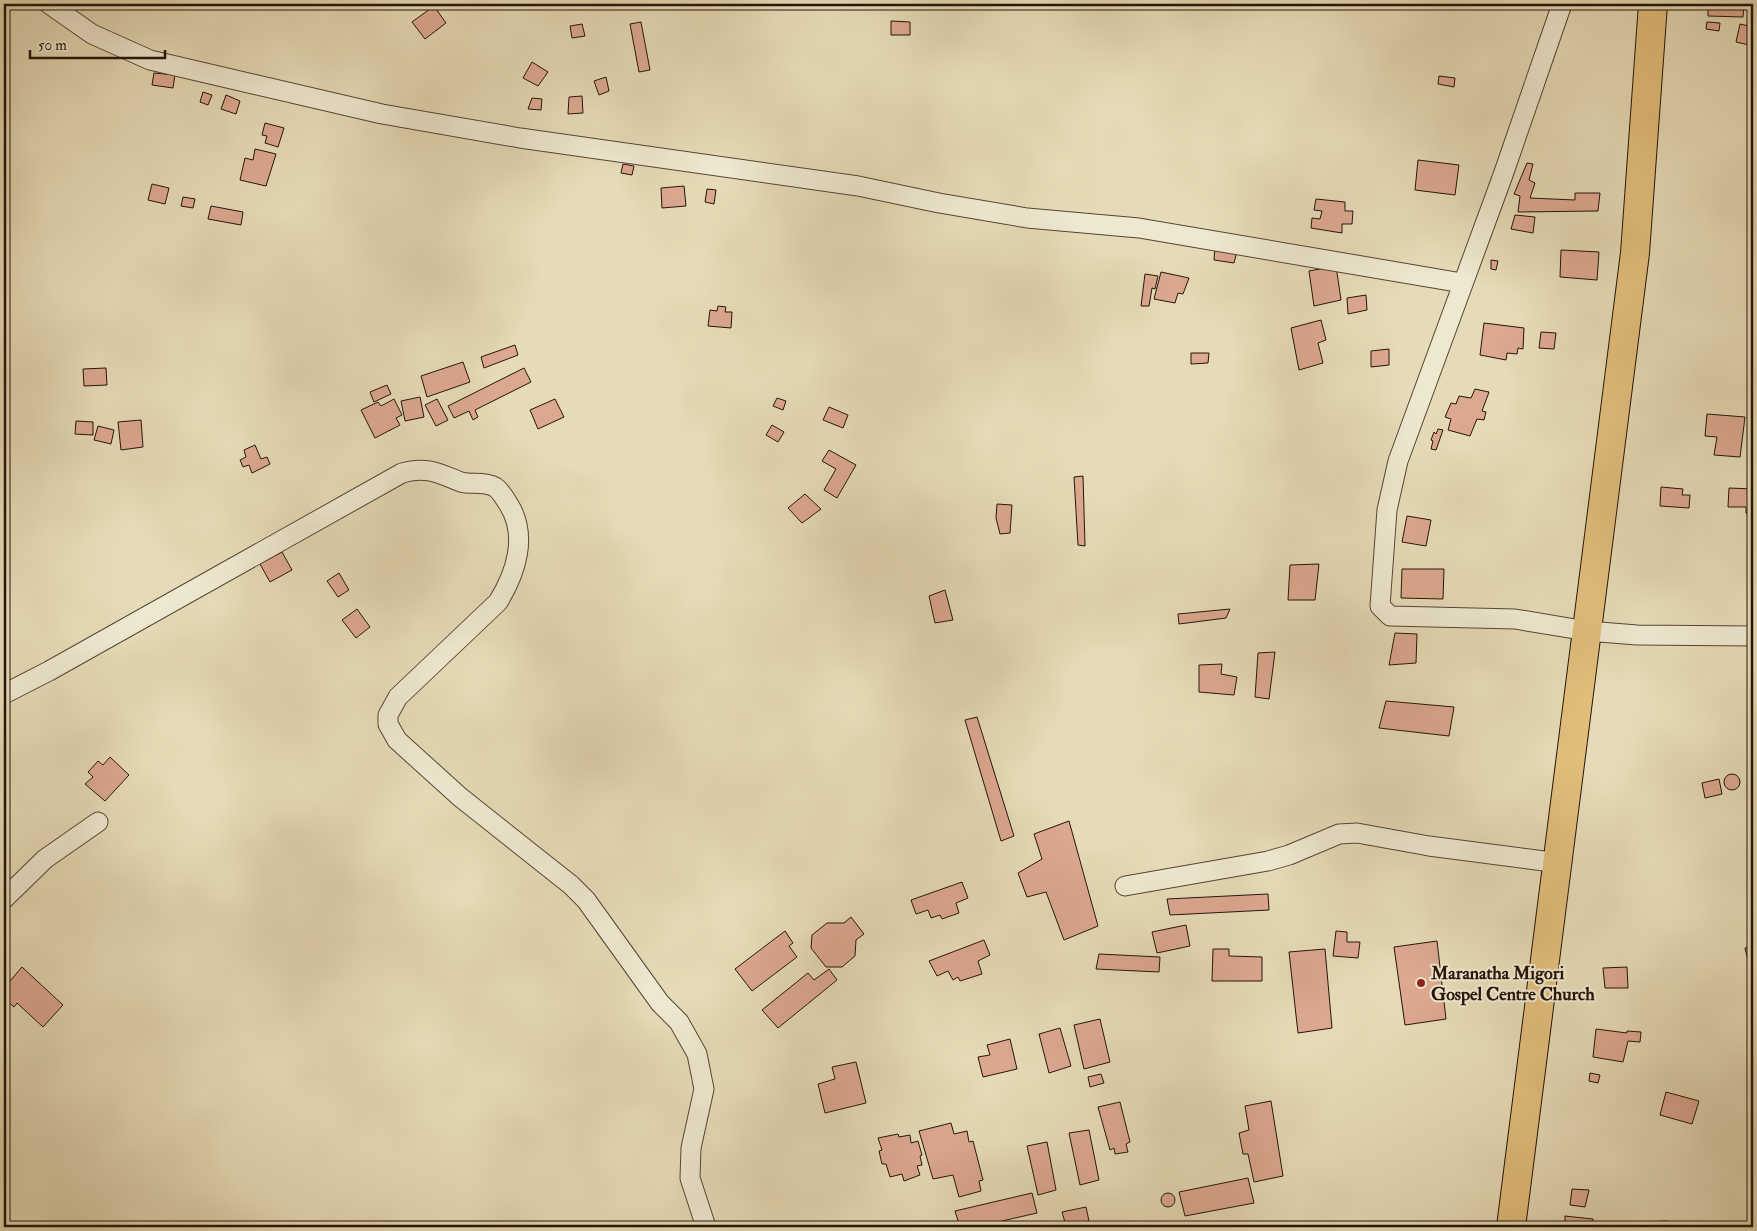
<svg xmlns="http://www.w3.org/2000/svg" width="1757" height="1231" viewBox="0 0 1757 1231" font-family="'IM FELL Double Pica',serif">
  <rect width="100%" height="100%" fill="#e5dbb6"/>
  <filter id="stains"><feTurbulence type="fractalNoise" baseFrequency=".004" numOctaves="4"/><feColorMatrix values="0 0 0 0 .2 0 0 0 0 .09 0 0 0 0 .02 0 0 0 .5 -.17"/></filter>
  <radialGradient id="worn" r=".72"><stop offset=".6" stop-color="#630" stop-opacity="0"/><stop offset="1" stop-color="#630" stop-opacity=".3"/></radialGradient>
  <g fill="#dca890" stroke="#251409">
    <polygon points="1708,4 1744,4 1743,17 1708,16"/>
    <polygon points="434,6 446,23 425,39 412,22"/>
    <polygon points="1750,7 1753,8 1753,23 1748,22"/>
    <polygon points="891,21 910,22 910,35 891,35"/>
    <polygon points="641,22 650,70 639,72 630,24"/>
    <polygon points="1707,22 1720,23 1719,31 1706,29"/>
    <polygon points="582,24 585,36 572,38 570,26"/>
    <polygon points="1740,24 1753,27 1753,46 1736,42"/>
    <polygon points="532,62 548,72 538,86 523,78"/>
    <polygon points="154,73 175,75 173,88 152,85"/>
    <polygon points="1439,76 1455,78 1454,87 1438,84"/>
    <polygon points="606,77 609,91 599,95 594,81"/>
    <polygon points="203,92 212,95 208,105 200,102"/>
    <polygon points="226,95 240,101 236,114 221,109"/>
    <polygon points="582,96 583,113 568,114 569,97"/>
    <polygon points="532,98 542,99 541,110 528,109"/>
    <polygon points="1751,102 1753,102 1753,116 1747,114"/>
    <polygon points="265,123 284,128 278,147 265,143 267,136 262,135"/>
    <polygon points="255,149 276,154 266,186 240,180 245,158 253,160"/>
    <polygon points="1418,160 1459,165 1455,195 1415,190"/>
    <polygon points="1527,163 1533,164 1529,180 1535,183 1530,198 1575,200 1575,193 1600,193 1598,211 1518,212 1520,196 1514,194"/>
    <polygon points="623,164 634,166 632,175 621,173"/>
    <polygon points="152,184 169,188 165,204 148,200"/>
    <polygon points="684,186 686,206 662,208 661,188"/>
    <polygon points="707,189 716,190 714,204 705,202"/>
    <polygon points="183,197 195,199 193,208 181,206"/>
    <polygon points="1316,199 1345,202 1345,211 1353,211 1352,224 1342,224 1342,233 1311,228 1312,218 1320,219 1322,211 1314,210"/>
    <polygon points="211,206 243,212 241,225 208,219"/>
    <polygon points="1515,215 1535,217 1533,233 1511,229"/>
    <polygon points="1215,246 1237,251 1234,263 1214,260"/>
    <polygon points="1561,250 1599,252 1597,280 1560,277"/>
    <polygon points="1491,260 1498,261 1496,270 1491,269"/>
    <polygon points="1336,266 1341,300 1314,306 1309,271"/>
    <polygon points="1161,272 1189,278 1183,294 1178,293 1175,303 1154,299"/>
    <polygon points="1145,274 1158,276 1155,289 1152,288 1149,306 1141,306"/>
    <polygon points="1366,295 1367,310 1348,314 1347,298"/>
    <polygon points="718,306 726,307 725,312 732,312 731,328 708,326 710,310 717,311"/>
    <polygon points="1321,320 1326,340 1318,343 1323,363 1299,370 1291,328"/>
    <polygon points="1484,323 1524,328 1523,349 1518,348 1517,354 1507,353 1506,360 1480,355"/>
    <polygon points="1541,332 1556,333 1554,349 1539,348"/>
    <polygon points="515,345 518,355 484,368 481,357"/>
    <polygon points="1389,349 1389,365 1371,367 1371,351"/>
    <polygon points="1191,353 1209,353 1208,363 1191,364"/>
    <polygon points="463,362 470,382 427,397 421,376"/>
    <polygon points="106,368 107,385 84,386 83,369"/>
    <polygon points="524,368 531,382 475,410 478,417 473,420 469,411 454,418 448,406"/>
    <polygon points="1753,379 1753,387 1750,388 1749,380"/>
    <polygon points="387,385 391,394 374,402 370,392"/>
    <polygon points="1475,389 1489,392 1482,411 1486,412 1484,420 1477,419 1470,436 1448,430 1451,419 1445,417 1451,403 1456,404 1459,396 1471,398"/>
    <polygon points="420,397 424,417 405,421 401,401"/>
    <polygon points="777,398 786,401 783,410 773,406"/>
    <polygon points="394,399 402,415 396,418 400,425 375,438 361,410 378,402 381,406"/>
    <polygon points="437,399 448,420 436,426 425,405"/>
    <polygon points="555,399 564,417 538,429 530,410"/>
    <polygon points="829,407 848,415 843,428 823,420"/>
    <polygon points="1707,414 1745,417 1740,457 1714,455 1717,437 1705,436"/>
    <polygon points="141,420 143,447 121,450 118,422"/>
    <polygon points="76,421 93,422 93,435 75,434"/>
    <polygon points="772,425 784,432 778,442 766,435"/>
    <polygon points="98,426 114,430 111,444 94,440"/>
    <polygon points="1438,429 1443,430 1436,450 1431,449 1433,441 1431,440 1434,432 1436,434"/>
    <polygon points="255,445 261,459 267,457 270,464 252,473 249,465 243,467 240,460 246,457 244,450"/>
    <polygon points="829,450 856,465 837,498 824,490 836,469 822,461"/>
    <polygon points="1083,476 1085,546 1078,545 1074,477"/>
    <polygon points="1661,487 1683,489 1682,495 1690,495 1689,508 1660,506"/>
    <polygon points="1729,488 1753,489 1753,514 1746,513 1746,507 1728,507"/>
    <polygon points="805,494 821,509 802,523 788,508"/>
    <polygon points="997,504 1012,505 1010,533 1000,534 996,518"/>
    <polygon points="1407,516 1431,520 1426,546 1402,542"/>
    <polygon points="282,552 292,570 270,582 260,564"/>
    <polygon points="1319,564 1315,600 1288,600 1290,565"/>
    <polygon points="1402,569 1444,569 1443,599 1401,598"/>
    <polygon points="339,573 349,590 338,597 327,581"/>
    <polygon points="945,590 953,620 935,623 929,596"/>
    <polygon points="357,609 370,627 356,638 342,620"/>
    <polygon points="1230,609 1226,618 1179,624 1178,614"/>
    <polygon points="1395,633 1417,634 1416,663 1389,665"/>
    <polygon points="1275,652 1269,699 1255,697 1258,653"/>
    <polygon points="1222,664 1221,674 1237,677 1234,695 1199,692 1199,665"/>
    <polygon points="1386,701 1454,707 1449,736 1379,728"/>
    <polygon points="977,717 1014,836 1001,841 965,720"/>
    <polygon points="110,757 129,775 105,801 85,784 93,777 88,772 98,761 103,765"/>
    <circle cx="1732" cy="782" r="8"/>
    <polygon points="1719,779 1722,794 1705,798 1702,783"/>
    <polygon points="1069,821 1098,926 1064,940 1046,892 1027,897 1018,873 1042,859 1034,834"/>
    <polygon points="962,882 968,898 956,903 959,913 942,919 940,915 931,918 928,910 916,914 911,900"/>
    <polygon points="1268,894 1269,910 1170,915 1167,899"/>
    <polygon points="851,917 864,934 856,940 855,956 842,967 826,967 811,948 812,935 827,923 844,923"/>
    <polygon points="1186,925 1190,946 1157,953 1152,932"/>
    <polygon points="785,931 793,943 789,946 797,957 752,991 735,969"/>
    <polygon points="1336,931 1347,932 1347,942 1360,942 1358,958 1333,956"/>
    <polygon points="984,940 990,955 978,961 982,974 960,981 958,977 953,980 948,971 937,976 929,961"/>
    <polygon points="1437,941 1446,1019 1405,1025 1394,947"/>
    <polygon points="1753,946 1753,964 1749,965 1745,948"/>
    <polygon points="1213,949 1229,949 1229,956 1262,957 1262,981 1212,981"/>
    <polygon points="1325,949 1332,1028 1298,1033 1289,952"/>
    <polygon points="1099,954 1160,957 1159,972 1096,969"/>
    <polygon points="22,967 63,1005 43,1027 17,1003 14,1007 4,998 4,988"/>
    <polygon points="1627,967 1628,988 1605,988 1603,968"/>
    <polygon points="829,969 837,980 778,1028 762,1010 808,973 814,980"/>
    <polygon points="1100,1019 1110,1062 1084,1069 1074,1025"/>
    <polygon points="1060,1028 1071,1066 1049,1073 1039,1034"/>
    <polygon points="1596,1029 1627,1033 1627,1031 1641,1032 1640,1042 1628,1041 1623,1062 1593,1057"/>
    <polygon points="1010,1039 1017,1069 983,1077 978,1057 990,1055 987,1045"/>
    <polygon points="856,1062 866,1103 825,1113 818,1084 835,1079 832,1067"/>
    <polygon points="1590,1073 1600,1075 1598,1083 1589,1081"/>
    <polygon points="1101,1074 1104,1083 1090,1087 1088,1077"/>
    <polygon points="1666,1092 1699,1101 1692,1124 1660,1115"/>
    <polygon points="1271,1101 1283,1176 1254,1182 1248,1154 1243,1154 1239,1133 1249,1130 1245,1106"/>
    <polygon points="1120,1102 1130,1142 1126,1144 1128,1152 1115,1154 1114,1148 1110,1150 1098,1107"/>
    <polygon points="951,1123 954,1134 967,1131 969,1142 973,1141 983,1180 979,1181 981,1191 959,1197 953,1175 933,1179 919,1131"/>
    <polygon points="1089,1130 1099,1180 1080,1185 1069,1133"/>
    <polygon points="898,1134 899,1137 910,1135 911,1143 918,1141 922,1155 920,1156 922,1165 917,1166 920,1175 904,1181 902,1174 890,1177 886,1164 882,1164 879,1151 882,1150 878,1138"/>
    <polygon points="1047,1142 1056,1190 1038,1195 1027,1146"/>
    <polygon points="1248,1178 1254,1203 1185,1216 1179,1192"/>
    <polygon points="1572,1189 1589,1190 1585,1207 1570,1205"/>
    <circle cx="1168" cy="1200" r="7"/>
    <polygon points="1032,1193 1037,1213 976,1227 960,1227 955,1211"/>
    <polygon points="1086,1207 1089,1221 1066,1226 1062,1212"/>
    <polygon points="1565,1216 1593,1219 1593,1227 1565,1227"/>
    <polygon points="1668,1221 1668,1227 1641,1227 1641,1222"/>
  </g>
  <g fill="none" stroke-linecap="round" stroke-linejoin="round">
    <g stroke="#554634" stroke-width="21">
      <g id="minor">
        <polyline points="49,4 92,34 150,60 382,114 520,138 858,186 939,203 1027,218 1139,228 1462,283"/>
        <polyline points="1562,4 1503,175 1398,461 1387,510 1380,606 1390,616 1515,619 1587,631 1637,635 1753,636"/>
        <path d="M4 694 49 671 402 473C427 466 438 473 461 482 472 485 484 481 495 487 501 491 505 499 509 505 528 536 516 573 498 602L398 697 388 715V724L397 740 460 797 571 885 586 900 660 1003 679 1022 697 1054 704 1089 691 1148 690 1178 706 1227"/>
        <polyline points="1125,886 1268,861 1289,855 1339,834 1357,833 1429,846 1559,863"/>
        <polyline points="4,899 45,859 98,822"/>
      </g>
    </g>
    <g stroke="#251409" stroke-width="30">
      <polyline id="trunk" points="1511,1227 1635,253 1653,4"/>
    </g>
    <use href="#minor" stroke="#eee8d0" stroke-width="19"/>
    <use href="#trunk" stroke="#e2be7b" stroke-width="28"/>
  </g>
  <circle fill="#8f2418" stroke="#eee8d0" stroke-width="2" cx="1421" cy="983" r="5"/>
  <g text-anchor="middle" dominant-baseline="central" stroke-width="4" stroke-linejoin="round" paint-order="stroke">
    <g font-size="18" font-weight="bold" fill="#251409" stroke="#eee8d0" text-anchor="start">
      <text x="1431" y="973">Maranatha Migori<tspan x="1431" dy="21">Gospel Centre Church</tspan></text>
    </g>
  </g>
  <rect width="1757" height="1231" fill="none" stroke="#e5dbb6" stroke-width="20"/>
  <rect x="5" y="5" width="1747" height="1221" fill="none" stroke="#251409" stroke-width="2.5"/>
  <rect x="10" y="10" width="1737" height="1211" fill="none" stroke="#251409"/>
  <path d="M30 50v8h135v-8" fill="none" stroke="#251409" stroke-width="2.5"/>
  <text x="38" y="50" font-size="15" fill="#251409" stroke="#eee8d0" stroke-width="4" paint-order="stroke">50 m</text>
  <rect width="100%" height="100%" filter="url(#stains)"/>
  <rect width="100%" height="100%" fill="url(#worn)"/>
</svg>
